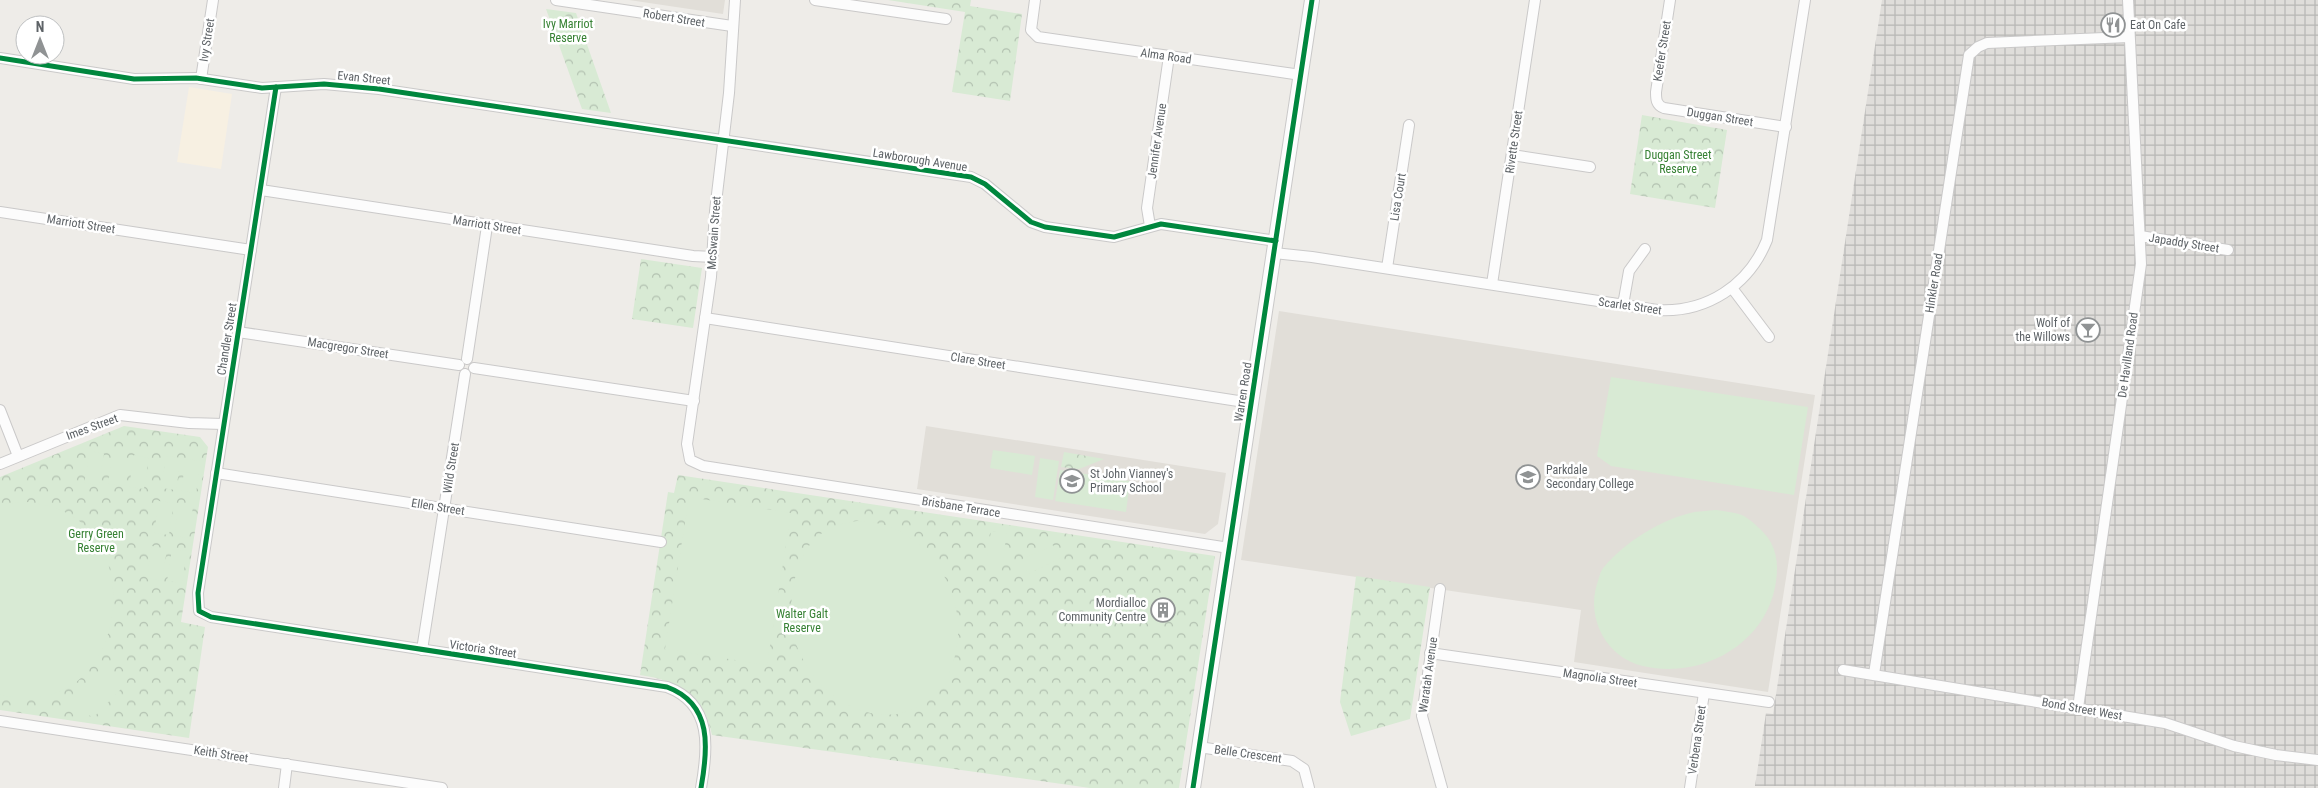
<svg xmlns="http://www.w3.org/2000/svg" width="2318" height="788" viewBox="0 0 2318 788" font-family="'Roboto Condensed',sans-serif">
  <defs>
    <pattern id="industrial-grid" width="8" height="8" patternUnits="userSpaceOnUse" patternTransform="scale(1.25)"><rect width="8" height="8" fill="#dfddda"/><path d="M0 4h8M4 0v8" fill="none" stroke="#b8b7b5"/></pattern>
    <pattern id="park-crowns" width="20" height="18" patternUnits="userSpaceOnUse" patternTransform="scale(1.25)"><rect width="20" height="18" fill="#d8ead4"/><path d="M2 6a3 3 0 1 1 6 0M12 15a3 3 0 1 1 6 0" fill="none" stroke="#b2c1b0"/></pattern>
  </defs>
  <rect width="100%" height="100%" fill="#eeece8"/>
  <polygon fill="#f7f0e2" points="189,87 232,94 221,169 177,162"/>
  <polygon fill="url(#industrial-grid)" points="1882,0 2318,0 2318,788 1755,786 1766,713 1773,714"/>
  <g fill="#e1ded8">
    <polygon points="629,0 725,0 723,14"/>
    <polygon points="1279,311 1815,395 1768,692 1574,662 1581,610 1241,560"/>
    <polygon points="926,426 1226,473 1218,524 1205,534 917,489"/>
  </g>
  <g fill="url(#park-crowns)">
    <polygon points="888,0 971,0 970,6 1022,14 1010,101 952,92 965,12"/>
    <polygon points="546,9 576,13 611,113 582,109"/>
    <polygon points="1642,115 1727,130 1715,208 1630,194"/>
    <polygon points="641,259 702,268 693,328 632,319"/>
    <polygon points="124,426 200,437 208,447 181,622 205,627 189,738 0,710 0,477"/>
    <polygon points="1064,452 1104,459 1079,469 1061,467"/>
    <path d="M678 475 1215 556 1179 788H1090L712 735C704 694 679 681 640 675L668 492 674 493Z"/>
    <polygon points="1356,576 1430,587 1410,719 1351,736 1340,702"/>
  </g>
  <g fill="#d8ead4">
    <polygon points="1611,377 1808,407 1794,495 1611,466 1597,456"/>
    <polygon points="993,450 1035,456 1032,475 990,468"/>
    <polygon points="90,451 104,454 99,485 84,483"/>
    <polygon points="113,452 127,454 123,486 108,484"/>
    <polygon points="134,455 149,458 144,489 129,487"/>
    <polygon points="166,456 181,458 176,490 161,488"/>
    <polygon points="1040,458 1059,461 1053,500 1035,497"/>
    <polygon points="186,459 201,461 196,493 181,491"/>
    <polygon points="1060,470 1130,481 1126,512 1055,501"/>
    <polygon points="689,497 791,513 767,665 665,649"/>
    <polygon points="159,501 174,503 169,535 154,533"/>
    <path d="M29 502C46 505 64 509 78 520 142 568 116 701 26 697 18 697 8 698 0 694V504Z"/>
    <polygon points="179,504 193,506 189,538 174,536"/>
    <path d="M1716 510C1723 511 1732 512 1739 514 1748 517 1756 525 1763 532 1776 545 1779 563 1776 581 1768 643 1702 680 1643 666 1607 658 1586 619 1597 584 1599 579 1600 571 1604 567 1625 542 1659 521 1690 513 1698 511 1708 511 1716 510Z"/>
    <path d="M857 521C936 521 985 619 943 684 933 700 916 711 897 714 850 721 805 680 794 637 790 623 791 609 792 596 797 554 813 526 857 521Z"/>
    <polygon points="991,531 1007,533 1001,570 985,568"/>
    <polygon points="1053,545 1061,558 1028,574 1021,560"/>
    <polygon points="152,546 167,549 162,581 147,578"/>
    <polygon points="172,549 187,551 182,583 167,581"/>
    <polygon points="105,671 122,688 93,718 89,715 86,718 72,705"/>
  </g>
  <g fill="none" stroke-linecap="round" stroke-linejoin="round">
    <g stroke="#cac9c9" stroke-width="12">
      <g id="minor">
        <polyline points="556,0 732,26"/>
        <polyline points="735,0 729,93 715,211 711,277 687,444 690,460 703,466 1229,548"/>
        <polyline points="815,0 946,19"/>
        <polyline points="1035,0 1031,30 1038,37 1301,75"/>
        <path d="M1670 0 1656 92C1656 99 1656 105 1664 108L1786 127"/>
        <polyline points="0,58 134,79 196,78 262,88 324,84 379,89 971,177 985,184 1031,222 1045,227 1114,237 1161,224 1276,241"/>
        <polyline points="201,79 213,0"/>
        <path d="M276 87 198 593 199 611 211 617 667 687C713 704 708 749 701 788"/>
        <polyline points="1512,155 1590,167"/>
        <polyline points="261,190 693,256 713,257"/>
        <polyline points="0,212 251,250"/>
        <polyline points="1150,226 1147,208 1169,56"/>
        <polyline points="2140,236 2228,250"/>
        <path d="M1274 253 1312 257 1657 310C1707 313 1749 285 1767 240L1805 0"/>
        <polyline points="1387,268 1409,125"/>
        <polyline points="1492,284 1535,0"/>
        <polyline points="1732,288 1769,337"/>
        <polyline points="1623,305 1629,271 1645,249"/>
        <polyline points="705,318 1251,403"/>
        <polyline points="238,332 459,365"/>
        <polyline points="467,359 487,226"/>
        <polyline points="474,368 694,401"/>
        <polyline points="0,410 18,456"/>
        <polyline points="0,464 120,415 189,423 223,424"/>
        <polyline points="216,473 661,542"/>
        <polyline points="1440,589 1422,716 1442,788"/>
        <polyline points="422,650 465,374"/>
        <polyline points="1430,653 1769,702"/>
        <polyline points="1843,670 2165,723 2234,746 2276,755 2318,760"/>
        <polyline points="1874,674 1969,55 1978,47 1987,43 2129,37"/>
        <polyline points="2078,708 2141,264 2128,0"/>
        <polyline points="0,721 442,788"/>
        <polyline points="1199,747 1292,761 1304,769 1309,788"/>
        <polyline points="284,788 287,764"/>
        <polyline points="1690,788 1704,693"/>
      </g>
    </g>
    <g stroke="#cac9c9" stroke-width="16">
      <polyline id="tertiary" points="1193,788 1312,0"/>
    </g>
    <use href="#minor" stroke="#fcfcfc" stroke-width="10"/>
    <use href="#tertiary" stroke="#fcfcfc" stroke-width="14"/>
    <g stroke="#fff" stroke-width="8">
      <g id="cycleway">
        <polyline points="0,58 134,79 196,78 262,88 324,84 379,89 971,177 985,184 1031,222 1045,227 1114,237 1161,224 1276,241"/>
        <path d="M276 87 198 593 199 611 211 617 667 687C713 704 708 749 701 788"/>
        <polyline points="1193,788 1312,0"/>
      </g>
    </g>
    <use href="#cycleway" stroke="#00873e" stroke-width="5"/>
  </g>
  <defs>
    <g id="restaurant-ring" transform="scale(1.25)"><circle r="9.5" fill="#fff" stroke="#909394" stroke-width="1.5"/><path d="M-5-6h1v4h1v-4h1v4h1v-4h1v5L-1.5 .5V6h-2V.5L-5-1ZM5-6V6H3V1.5H1.5Q1.5-4 5-6Z" fill="#909394"/></g>
    <g id="bar-ring" transform="scale(1.25)"><circle r="9.5" fill="#fff" stroke="#909394" stroke-width="1.5"/><path d="M-6-5H6L.8 .8V4.5H3.5V6h-7V4.5H-.8V.8Z" fill="#909394"/></g>
    <g id="school-ring" transform="scale(1.25)"><circle r="9.5" fill="#fff" stroke="#909394" stroke-width="1.5"/><path d="M0-5L7-2L0 1L-7-2ZM-4 1L0 2.5L4 1V4Q0 6-4 4Z" fill="#909394"/></g>
    <g id="building-ring" transform="scale(1.25)"><circle r="9.5" fill="#fff" stroke="#909394" stroke-width="1.5"/><path d="M-4-6H4V6H1V3H-1V6H-4ZM-2.5-4.3h1.7v1.8h-1.7ZM.8-4.3h1.7v1.8H.8ZM-2.5-1h1.7V.8h-1.7ZM.8-1h1.7V.8H.8Z" fill="#909394"/></g>
  </defs>
  <g fill-rule="evenodd">
    <use href="#restaurant-ring" x="2113" y="25"/>
    <use href="#bar-ring" x="2088" y="330"/>
    <use href="#school-ring" x="1528" y="477"/>
    <use href="#school-ring" x="1072" y="481"/>
    <use href="#building-ring" x="1163" y="610"/>
  </g>
  <g text-anchor="middle" dominant-baseline="central" stroke-width="5" stroke-linejoin="round" paint-order="stroke">
    <g font-size="12" fill="#5e6367" stroke="#fff">
      <text transform="translate(674 18) rotate(9)">Robert Street</text>
      <text transform="translate(207 40) rotate(-81)">Ivy Street</text>
      <text transform="translate(1662 51) rotate(-81)">Keefer Street</text>
      <text transform="translate(1166 56) rotate(8)">Alma Road</text>
      <text transform="translate(364 78) rotate(6)">Evan Street</text>
      <text transform="translate(1720 117) rotate(9)">Duggan Street</text>
      <text transform="translate(1157 141) rotate(-82)">Jennifer Avenue</text>
      <text transform="translate(1514 142) rotate(-82)">Rivette Street</text>
      <text transform="translate(920 160) rotate(9)">Lawborough Avenue</text>
      <text transform="translate(1398 197) rotate(-81)">Lisa Court</text>
      <text transform="translate(81 224) rotate(9)">Marriott Street</text>
      <text transform="translate(487 225) rotate(9)">Marriott Street</text>
      <text transform="translate(714 233) rotate(-86)">McSwain Street</text>
      <text transform="translate(2184 243) rotate(9)">Japaddy Street</text>
      <text transform="translate(1934 283) rotate(-81)">Hinkler Road</text>
      <text transform="translate(1630 306) rotate(8)">Scarlet Street</text>
      <text transform="translate(227 339) rotate(-81)">Chandler Street</text>
      <text transform="translate(348 348) rotate(9)">Macgregor Street</text>
      <text transform="translate(2128 355) rotate(-82)">De Havilland Road</text>
      <text transform="translate(978 361) rotate(9)">Clare Street</text>
      <text transform="translate(1243 392) rotate(-81)">Warren Road</text>
      <text transform="translate(92 427) rotate(-20)">Imes Street</text>
      <text transform="translate(451 468) rotate(-81)">Wild Street</text>
      <text transform="translate(438 507) rotate(9)">Ellen Street</text>
      <text transform="translate(961 507) rotate(9)">Brisbane Terrace</text>
      <text transform="translate(483 649) rotate(8)">Victoria Street</text>
      <text transform="translate(1428 675) rotate(-82)">Waratah Avenue</text>
      <text transform="translate(1600 678) rotate(8)">Magnolia Street</text>
      <text transform="translate(2082 709) rotate(10)">Bond Street West</text>
      <text transform="translate(1697 740) rotate(-82)">Verbena Street</text>
      <text transform="translate(221 754) rotate(9)">Keith Street</text>
      <text transform="translate(1248 754) rotate(8)">Belle Crescent</text>
    </g>
    <g font-size="12" fill="#368133" stroke="#fff">
      <text x="568" y="24">Ivy Marriot<tspan x="568" dy="14">Reserve</tspan></text>
      <text x="1678" y="155">Duggan Street<tspan x="1678" dy="14">Reserve</tspan></text>
      <text x="96" y="534">Gerry Green<tspan x="96" dy="14">Reserve</tspan></text>
      <text x="802" y="614">Walter Galt<tspan x="802" dy="14">Reserve</tspan></text>
    </g>
    <g font-size="12" fill="#5e6367" stroke="#fff" text-anchor="start">
      <text x="2130" y="25">Eat On Cafe</text>
      <text x="2070" y="323" text-anchor="end">Wolf of<tspan x="2070" dy="14">the Willows</tspan></text>
      <text x="1546" y="470">Parkdale<tspan x="1546" dy="14">Secondary College</tspan></text>
      <text x="1090" y="474">St John Vianney's<tspan x="1090" dy="14">Primary School</tspan></text>
      <text x="1146" y="603" text-anchor="end">Mordialloc<tspan x="1146" dy="14">Community Centre</tspan></text>
    </g>
  </g>
  <g transform="translate(40 40)"><circle r="24" fill="#ffffff" stroke="#bfc1c2"/>
  <path d="M0-4L9 19L0 12L-9 19Z" fill="#909394"/>
  <text y="-8" font-size="14" font-weight="bold" text-anchor="middle" fill="#5e6367">N</text>
  </g>
</svg>
